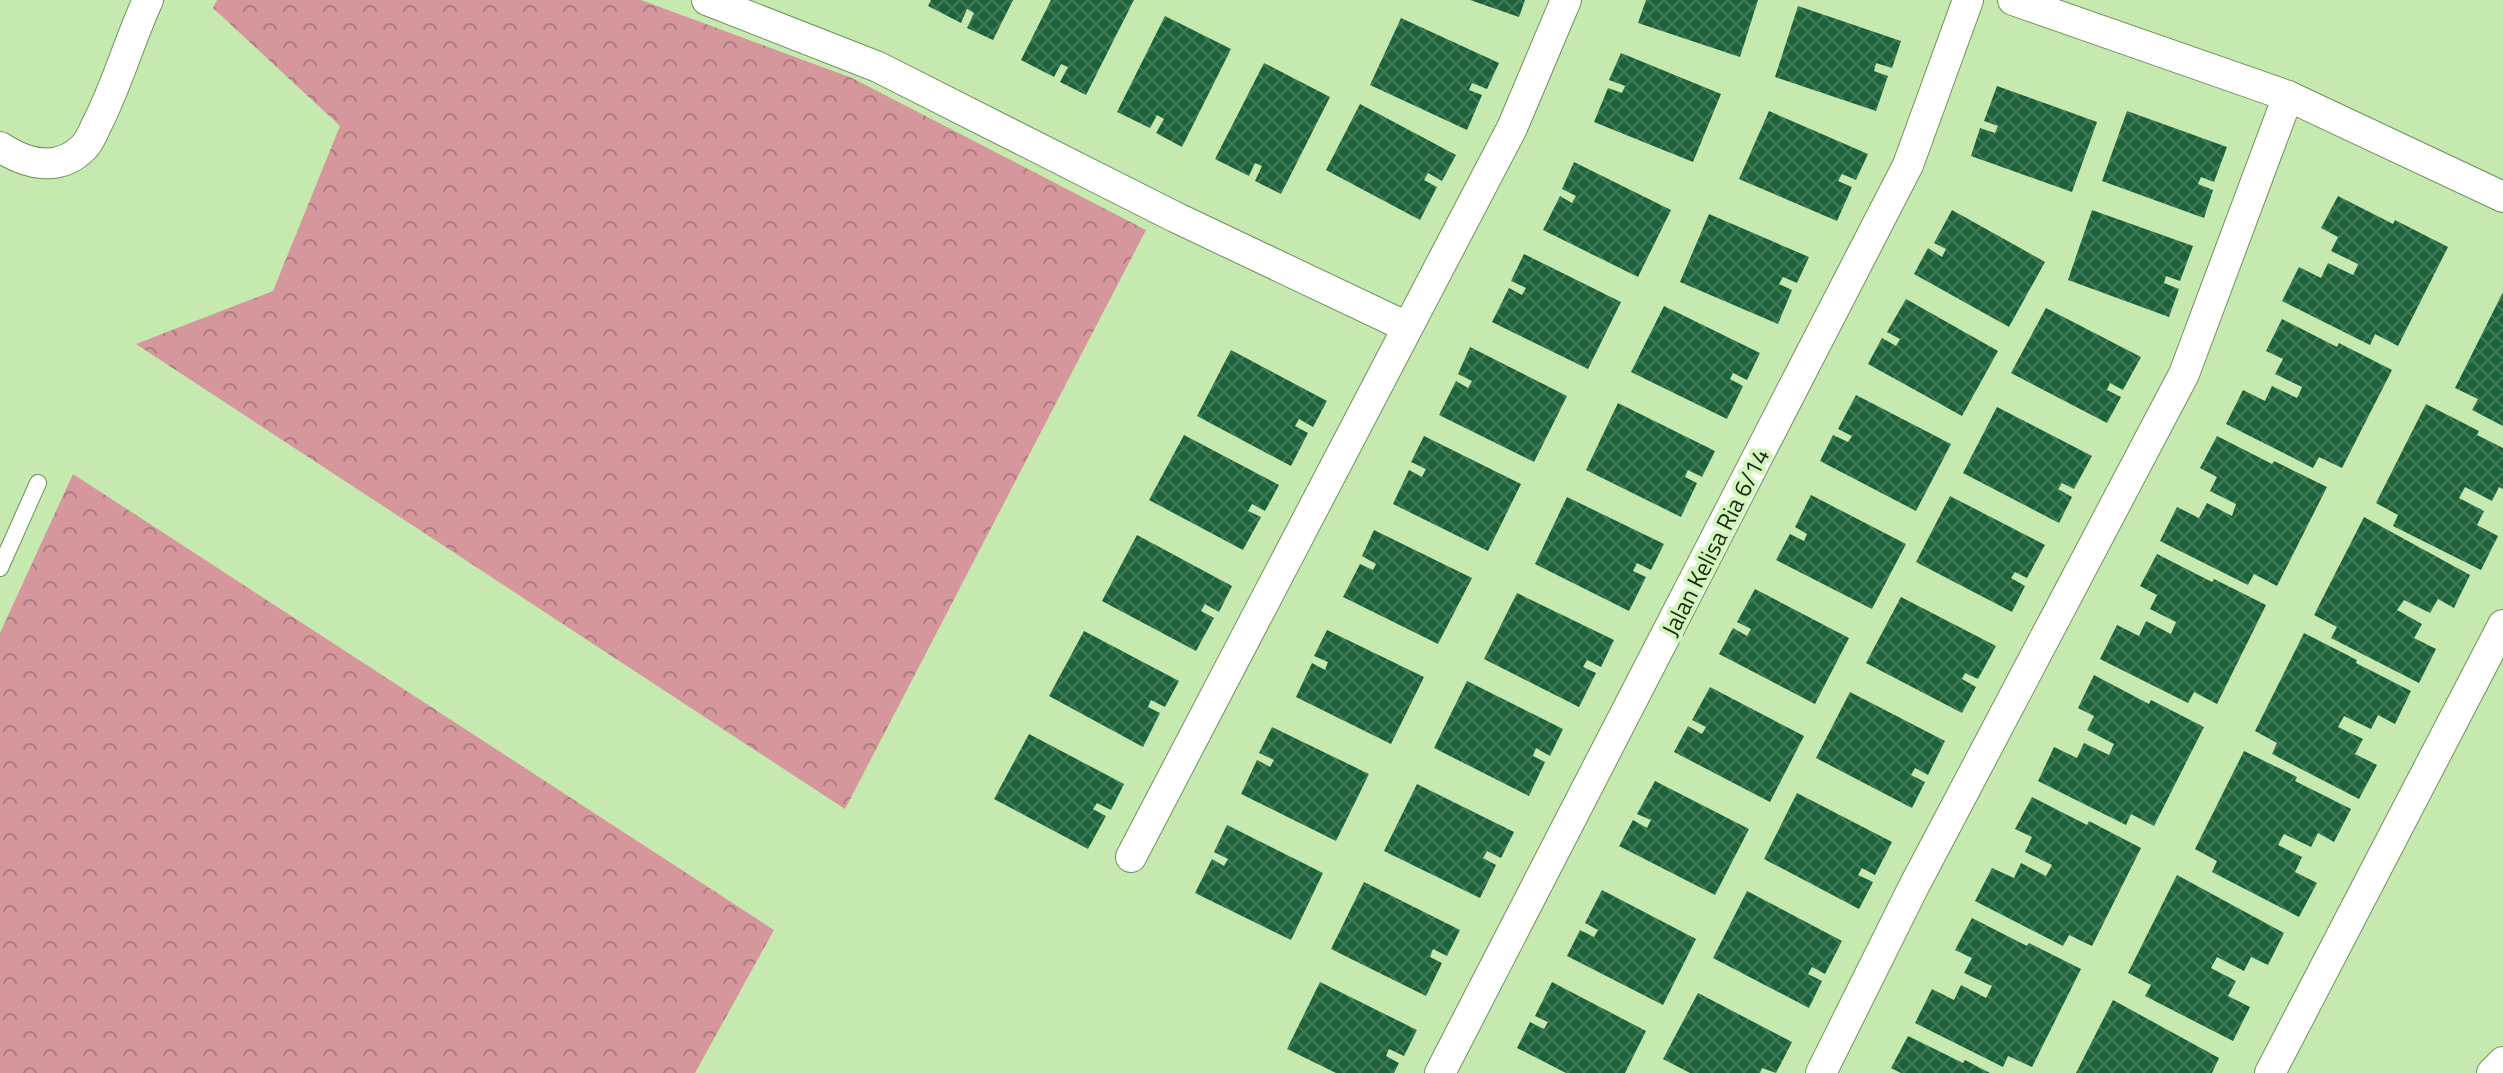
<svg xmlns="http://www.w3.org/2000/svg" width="2503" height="1073" viewBox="0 0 2503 1073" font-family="'Titillium Web',sans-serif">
  <defs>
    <pattern id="forest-crowns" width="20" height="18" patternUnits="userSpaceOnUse" patternTransform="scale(2)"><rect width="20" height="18" fill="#d6979c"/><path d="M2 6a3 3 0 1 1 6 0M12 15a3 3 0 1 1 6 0" fill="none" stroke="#ad7b7e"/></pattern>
    <pattern id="building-cross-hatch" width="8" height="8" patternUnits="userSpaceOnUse" patternTransform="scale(2)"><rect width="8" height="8" fill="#1c633a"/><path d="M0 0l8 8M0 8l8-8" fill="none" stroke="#447a5a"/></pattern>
  </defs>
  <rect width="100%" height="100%" fill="#c5e9af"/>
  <g fill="url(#forest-crowns)">
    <polygon points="217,0 641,0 852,78 1146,230 845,809 136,344 273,291 340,126 213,8"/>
    <polygon points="73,474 774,930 695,1073 0,1073 0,633"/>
  </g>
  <g fill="url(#building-cross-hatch)">
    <polygon points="931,0 1013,0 993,40 967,28 974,13 967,9 961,23 928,6"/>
    <polygon points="1051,0 1134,0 1086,95 1060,82 1068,67 1061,64 1054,77 1021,60"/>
    <polygon points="1470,0 1525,0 1519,17"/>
    <polygon points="1646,0 1758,0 1740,57 1638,23"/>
    <polygon points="1798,6 1901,41 1892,68 1876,63 1874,71 1888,76 1876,111 1775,77"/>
    <polygon points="1165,16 1231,49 1182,147 1156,133 1164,119 1157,115 1150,128 1117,112"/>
    <polygon points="1401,18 1499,63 1487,89 1472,83 1469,90 1482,95 1467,130 1370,85"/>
    <polygon points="1621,53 1721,94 1693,162 1594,122 1608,88 1622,93 1625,86 1609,80"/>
    <polygon points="1264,63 1330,97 1281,194 1255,181 1262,166 1255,163 1249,176 1215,159"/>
    <polygon points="1997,86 2097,122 2072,192 1971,156 1980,128 1995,133 1998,126 1984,121"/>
    <polygon points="1360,104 1456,155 1442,181 1428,173 1424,180 1437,187 1420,220 1326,170"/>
    <polygon points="1769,111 1868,154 1856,180 1842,174 1838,181 1852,187 1837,221 1739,179"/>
    <polygon points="2127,111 2227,147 2214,182 2201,177 2198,184 2213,190 2204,218 2102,181"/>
    <polygon points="1574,162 1671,210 1638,277 1543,230 1560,196 1572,203 1576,196 1562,189"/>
    <polygon points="2338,196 2393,224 2395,220 2448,247 2398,346 2375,334 2370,345 2282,301 2299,267 2321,278 2328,263 2353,275 2356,269 2358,264 2331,251 2338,237 2321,228"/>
    <polygon points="1952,210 2045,262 2009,327 1914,274 1928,248 1942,257 1946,249 1934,243"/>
    <polygon points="2092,210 2193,246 2180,281 2166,276 2164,283 2179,289 2169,317 2068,280"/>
    <polygon points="1709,214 1809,257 1797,283 1783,277 1779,284 1792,290 1778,324 1680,282"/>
    <polygon points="1524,254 1621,302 1588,369 1492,322 1509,288 1522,295 1526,288 1511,281"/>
    <polygon points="2503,292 2503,426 2472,410 2478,399 2455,388"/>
    <polygon points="1906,299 1998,351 1962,416 1868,364 1882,338 1896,346 1900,339 1887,332"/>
    <polygon points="1664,306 1760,353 1747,380 1733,373 1730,379 1743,386 1727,419 1631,372"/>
    <polygon points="2046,308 2141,357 2123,390 2110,383 2107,390 2121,397 2107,423 2011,373"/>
    <polygon points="2282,319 2337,347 2339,343 2392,370 2342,468 2319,457 2313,468 2226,424 2243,390 2265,401 2272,386 2297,398 2300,392 2302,387 2275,374 2283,359 2266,351"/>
    <polygon points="1470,347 1567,396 1534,462 1439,415 1456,381 1468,388 1472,381 1458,374"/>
    <polygon points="1231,350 1327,401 1313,427 1299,419 1295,426 1308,433 1291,466 1197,416"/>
    <polygon points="1856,395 1951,444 1916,511 1820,461 1833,435 1848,442 1852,436 1838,429"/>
    <polygon points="1618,403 1715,451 1702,477 1688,470 1685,477 1697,483 1681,517 1586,470"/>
    <polygon points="2426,404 2479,431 2477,435 2503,448 2503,489 2499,487 2492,501 2465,487 2459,498 2484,511 2477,525 2498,536 2481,570 2393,526 2398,515 2376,503"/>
    <polygon points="1997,407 2092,456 2074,489 2062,483 2058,489 2072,497 2059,523 1963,473"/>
    <polygon points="1184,435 1279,485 1265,511 1252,504 1248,511 1261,517 1243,550 1149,500"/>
    <polygon points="1424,436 1521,484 1488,551 1393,504 1409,470 1422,477 1426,469 1411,462"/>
    <polygon points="2217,436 2272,464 2274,461 2327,487 2277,586 2254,574 2248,585 2160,541 2177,507 2199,518 2207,503 2232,516 2236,504 2210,491 2217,477 2200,468"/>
    <polygon points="1811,495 1906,544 1872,609 1776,560 1790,534 1804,541 1807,534 1795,527"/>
    <polygon points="1950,496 2045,545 2027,578 2015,572 2011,578 2025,586 2012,612 1916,562"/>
    <polygon points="1567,497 1664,544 1651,570 1637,563 1633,571 1646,577 1629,611 1535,564"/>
    <polygon points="2364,517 2470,575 2454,608 2438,599 2430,613 2404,600 2397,610 2422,624 2414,638 2436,649 2419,683 2331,638 2337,627 2314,615"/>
    <polygon points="1374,530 1472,578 1438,644 1343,597 1360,564 1373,570 1376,564 1362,556"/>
    <polygon points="1137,535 1232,586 1219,612 1205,604 1201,611 1214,618 1196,651 1102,601"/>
    <polygon points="2157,554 2212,582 2214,579 2266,605 2217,704 2194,692 2188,703 2100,659 2117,625 2139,636 2146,621 2171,634 2176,622 2150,609 2157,595 2140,586"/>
    <polygon points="1755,589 1849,638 1815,704 1719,654 1733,628 1747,636 1751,629 1737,622"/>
    <polygon points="1517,593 1614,640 1601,667 1587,660 1583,667 1596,673 1579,707 1484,659"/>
    <polygon points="1901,597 1996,646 1978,679 1965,673 1962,679 1976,687 1962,713 1866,663"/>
    <polygon points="1327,630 1424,677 1391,744 1296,697 1312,663 1325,670 1328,662 1314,656"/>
    <polygon points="1084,631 1179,681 1165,707 1151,700 1148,707 1160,713 1143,747 1049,696"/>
    <polygon points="2304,633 2357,660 2356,663 2411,691 2395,724 2378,715 2371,729 2344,716 2338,727 2363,739 2355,754 2377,765 2359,799 2272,754 2277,743 2255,731"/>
    <polygon points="2094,675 2149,704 2151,700 2204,727 2154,826 2131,814 2126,825 2038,781 2054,747 2077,758 2084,743 2109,755 2114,744 2087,730 2094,716 2078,708"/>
    <polygon points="1467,681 1563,729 1550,756 1536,748 1533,756 1545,762 1529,796 1434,748"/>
    <polygon points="1710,687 1804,736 1770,802 1674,752 1688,726 1702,734 1706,727 1692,720"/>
    <polygon points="1850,692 1945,741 1928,775 1915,768 1911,775 1925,782 1912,808 1816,758"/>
    <polygon points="1272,727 1369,774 1336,841 1241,794 1257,760 1270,767 1274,760 1259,753"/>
    <polygon points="1029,734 1124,784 1111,810 1097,803 1093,809 1106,816 1088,849 994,799"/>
    <polygon points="2244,751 2297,777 2295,781 2351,809 2334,842 2318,833 2311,847 2284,834 2278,845 2302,857 2295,872 2317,883 2299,917 2212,872 2217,861 2195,849"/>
    <polygon points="1655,781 1749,829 1715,895 1619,846 1633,820 1647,828 1651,820 1637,814"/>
    <polygon points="1417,784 1514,832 1501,858 1487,851 1483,858 1496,865 1480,898 1384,851"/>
    <polygon points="1797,793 1892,842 1875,875 1862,868 1858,875 1873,882 1859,909 1764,859"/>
    <polygon points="2032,797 2087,825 2089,821 2141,848 2092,946 2069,935 2063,946 1975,901 1992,868 2014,878 2021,863 2046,876 2052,865 2025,852 2032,837 2015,829"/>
    <polygon points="1227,825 1323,873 1291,940 1195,893 1212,859 1224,866 1228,859 1214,852"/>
    <polygon points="2177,875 2284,933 2268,965 2251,957 2244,971 2217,957 2211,968 2236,981 2228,996 2250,1007 2233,1041 2145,996 2151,985 2128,973"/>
    <polygon points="1364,882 1460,930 1447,956 1433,949 1430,957 1442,963 1426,996 1331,949"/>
    <polygon points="1602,890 1696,939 1663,1005 1567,956 1580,930 1594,937 1598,930 1585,923"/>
    <polygon points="1747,891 1842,941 1825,974 1812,967 1808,974 1822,981 1809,1008 1713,958"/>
    <polygon points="1972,918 2027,946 2029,943 2081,969 2032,1067 2008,1056 2003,1067 1915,1023 1932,989 1954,1000 1961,985 1986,998 1992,986 1964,973 1972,958 1955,950"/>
    <polygon points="1320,982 1417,1030 1404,1056 1389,1049 1386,1056 1399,1063 1394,1073 1336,1073 1287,1049"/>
    <polygon points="1552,982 1646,1031 1625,1073 1566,1073 1517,1048 1530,1022 1544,1029 1548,1022 1535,1016"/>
    <polygon points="1698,993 1792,1042 1776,1073 1762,1068 1760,1073 1690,1073 1663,1059"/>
    <polygon points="2113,1000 2219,1058 2212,1073 2076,1073"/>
    <polygon points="1908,1036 1963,1063 1965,1060 1990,1073 1901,1073 1891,1068"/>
  </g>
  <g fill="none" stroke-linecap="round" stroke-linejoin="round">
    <g stroke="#70915c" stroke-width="18">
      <polyline id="lane" points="0,568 38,483"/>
    </g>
    <g stroke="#70915c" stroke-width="32">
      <g id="street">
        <polyline points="707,0 878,67 1175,217 1407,327"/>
        <polyline points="2013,0 2288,96 2503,197"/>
        <path d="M0 147C26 164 59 173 84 147 89 142 93 133 96 126 117 86 129 41 148 0"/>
        <polyline points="1131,857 1512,128 1566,0"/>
        <polyline points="1440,1073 1908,165 1968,0"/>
        <polyline points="1821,1073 1913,888 2184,374 2288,96"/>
        <polyline points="2270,1073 2503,625"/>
        <polyline points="2492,1073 2503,1062"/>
      </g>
    </g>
    <use href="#lane" stroke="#fff" stroke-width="16"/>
    <use href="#street" stroke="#fff" stroke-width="30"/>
  </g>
  <g text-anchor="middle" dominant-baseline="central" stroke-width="8" stroke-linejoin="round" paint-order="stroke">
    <g font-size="24" fill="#1b2812" stroke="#d2f6bc">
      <text transform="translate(1715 542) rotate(-63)">Jalan Kelisa Ria 6/14</text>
    </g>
  </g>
</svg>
